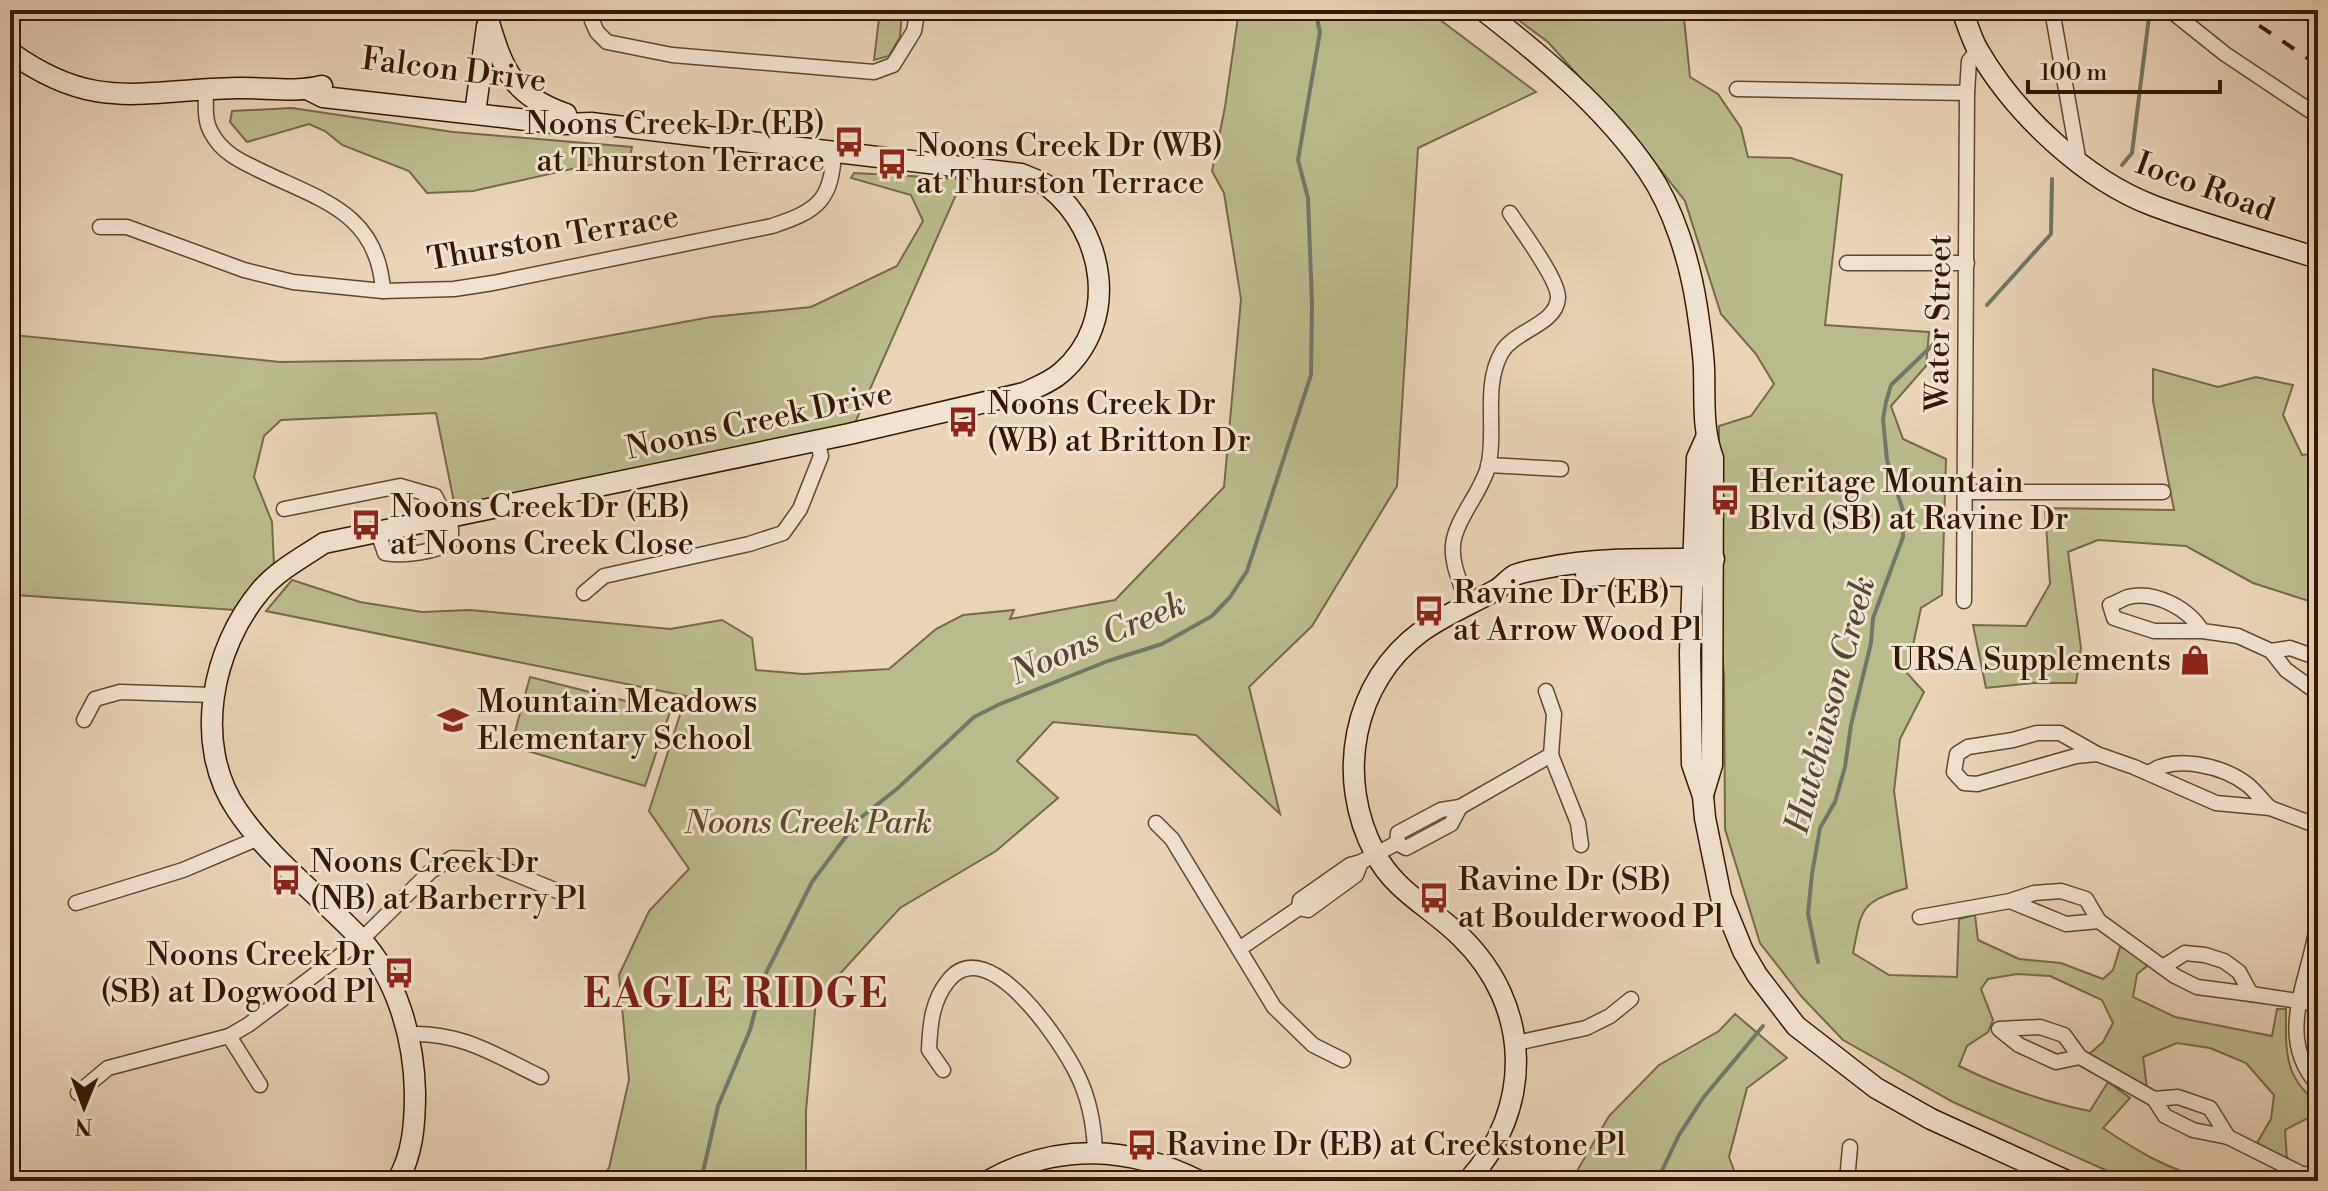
<svg xmlns="http://www.w3.org/2000/svg" width="2328" height="1191" viewBox="0 0 2328 1191" font-family="'Libre Bodoni',serif">
  <rect width="100%" height="100%" fill="#e8d4b9"/>
  <filter id="stains"><feTurbulence type="fractalNoise" baseFrequency=".0025" numOctaves="4"/><feColorMatrix values="0 0 0 0 .2 0 0 0 0 .09 0 0 0 0 .02 0 0 0 .5 -.17"/></filter>
  <radialGradient id="worn" r=".72"><stop offset=".6" stop-color="#630" stop-opacity="0"/><stop offset="1" stop-color="#630" stop-opacity=".3"/></radialGradient>
  <g fill="#babb8c" stroke="#766a47" stroke-width="2">
    <polygon points="880,10 902,10 900,37 889,56 874,60"/>
    <polygon points="1239,10 1427,10 1536,92 1418,148 1397,486 1312,626 1249,687 1280,814 1196,735 1053,722 1017,761 1058,798 996,851 900,908 816,1000 806,1111 806,1181 598,1181 609,1168 629,1080 619,975 649,911 689,869 649,811 686,696 266,611 292,580 360,602 422,612 470,610 670,629 722,620 752,638 756,670 803,674 889,669 936,629 963,615 1014,610 1010,619 1115,600 1224,487 1241,299 1224,193 1212,171 1225,107"/>
    <path d="M1505 10H1570L1572 15 1684 18 1690 77 1718 94 1741 128 1748 157 1791 158 1842 175 1825 325 1929 332 1926 366 1891 406 1903 439 1946 459 1942 595 1921 608 1907 673 1924 692 1900 739 1894 791 1907 888C1860 903 1862 907 1853 953L1889 975 1957 977 1959 919 1975 915 1978 940 2019 959 2061 963 2103 979 2113 970 2121 944 2151 963 2137 974 2133 997 2175 1017 2272 1036 2277 1009H2286C2286 1050 2283 1077 2318 1103V1113L2285 1130 2287 1160 2257 1143 2271 1119 2274 1095 2246 1063 2210 1048 2177 1043 2143 1057 2147 1088 2089 1054 2103 1042 2113 1023 2102 1000 2050 976 2017 974 1988 979 1981 989 1993 1020 1988 1032 1967 1046 1959 1066C2002 1087 2043 1102 2090 1111L2108 1082 2130 1098 2103 1128C2140 1153 2169 1170 2213 1181H2130L1953 1102 1843 1040 1802 997 1760 943 1725 829 1724 677 1719 607V426L1751 416 1774 384 1756 354 1721 314 1685 201 1644 149 1548 42Z"/>
    <polygon points="292,108 453,132 632,147 630,156 473,191 427,193 409,171 342,145 325,131 309,124 247,142 230,122 232,111"/>
    <polygon points="854,173 963,179 855,423 455,507 436,413 281,420 264,436 254,477 272,522 274,565 235,610 16,595 14,335 280,362 482,359 711,317 811,307 897,266 923,221 911,195 851,178"/>
    <polygon points="2153,369 2218,387 2256,377 2293,385 2283,415 2302,455 2318,453 2318,604 2253,583 2186,546 2098,540 2068,552 2081,648 2076,683 2034,683 1986,688 1973,625 2026,626 2050,584 2045,508 2174,510 2153,401"/>
    <polygon points="530,677 670,712 645,786 511,746"/>
    <polygon points="1735,1014 1787,1058 1747,1088 1729,1157 1738,1181 1567,1181 1577,1171 1609,1116 1659,1065 1719,1031"/>
  </g>
  <g fill="none" stroke-linecap="round" stroke-linejoin="round">
    <g stroke="#707867" stroke-width="4">
      <polyline points="2122,165 2132,153 2149,17"/>
      <polyline points="1987,305 2051,234 2052,179"/>
      <polyline points="1818,962 1808,914 1812,874 1820,828 1835,802 1845,767 1851,725 1871,643 1873,618 1903,537 1903,511 1887,460 1883,419 1886,402 1891,385 1938,340"/>
      <polyline points="701,1181 718,1106 750,1030 764,977 812,882 859,819 898,788 974,717 1000,704 1108,661 1162,644 1212,616 1230,597 1247,571 1311,375 1312,304 1308,198 1298,160 1320,32 1315,10"/>
      <polyline points="1657,1181 1679,1135 1703,1098 1763,1026"/>
    </g>
    <g stroke="#604830" stroke-width="17">
      <g id="street">
        <polyline points="593,10 592,21 597,32 607,42 672,55 874,72 893,65 914,31 917,14 914,10"/>
        <polyline points="2052,10 2079,163"/>
        <polyline points="2170,10 2225,54 2318,116"/>
        <polyline points="1737,89 1967,93"/>
        <path d="M206 90C206 104 204 120 211 132 221 152 240 161 259 170 320 200 378 212 383 291"/>
        <path d="M100 227H127L244 270 293 282 383 291 454 289 493 283 772 226C818 211 832 200 834 151"/>
        <polyline points="1847,263 1967,263"/>
        <polyline points="1488,465 1561,469"/>
        <polyline points="1965,492 2163,492"/>
        <path d="M284 509 400 486 435 496 451 528V541C436 553 403 556 385 553L377 530"/>
        <polyline points="584,593 604,576 749,544 783,533 800,509 821,456 817,440"/>
        <polyline points="1964,601 1967,93 1969,61 1978,49"/>
        <path d="M1467 604C1462 585 1451 565 1453 545 1455 520 1481 493 1488 467 1497 430 1482 386 1502 352 1515 330 1556 325 1558 298 1559 280 1521 230 1510 213"/>
        <path d="M2202 631H2154L2114 618 2110 605C2116 603 2122 599 2128 597 2155 590 2189 609 2202 631L2238 636 2271 651 2290 648 2318 658"/>
        <polyline points="2271,651 2286,670 2318,693"/>
        <polyline points="1546,691 1554,714 1551,755 1578,823 1581,845"/>
        <polyline points="84,720 95,699 120,692 213,695"/>
        <path d="M2097 754 2060 733H2037L2013 740 1968 747 1957 754 1954 772 1964 783 1977 784 2076 756 2097 754 2134 767 2216 803 2270 808C2263 801 2256 792 2248 785 2224 766 2175 754 2149 773"/>
        <polyline points="2270,808 2318,826"/>
        <polyline points="1156,823 1172,839 1274,1007 1313,1045 1343,1060"/>
        <polyline points="1397,843 1398,833 1441,810 1460,807 1551,755"/>
        <polyline points="76,903 183,870 259,838"/>
        <polyline points="1299,908 1308,910 1356,875 1361,862"/>
        <polyline points="1920,917 2010,901 2034,893 2061,891 2086,899 2099,921 2066,924 2010,901"/>
        <path d="M2318 917C2313 976 2272 1033 2318 1085"/>
        <polyline points="2099,921 2175,976 2197,987 2251,994 2239,972 2224,961 2205,955 2185,953 2163,967"/>
        <polyline points="1239,949 1299,908 1300,900 1350,865 1361,862 1397,843 1406,848 1451,824 1460,807"/>
        <polyline points="2251,994 2318,1004"/>
        <polygon points="2040,1027 2064,1035 2080,1057 2056,1062 2019,1045 1999,1029"/>
        <path d="M409 1034C462 1032 495 1055 541 1077"/>
        <polyline points="229,1036 260,1085"/>
        <polyline points="1516,1043 1586,1028 1610,1016 1631,999"/>
        <polyline points="2080,1057 2154,1099 2165,1116 2193,1130 2228,1137 2210,1108 2178,1097 2154,1099"/>
        <path d="M943 1070 929 1050C930 1024 932 1001 948 981 988 930 1062 1043 1077 1074 1089 1098 1094 1125 1095 1151"/>
        <polyline points="78,1093 108,1068 229,1036 248,1025 361,940 431,871 452,858 479,859 562,893"/>
        <polyline points="2228,1137 2304,1175"/>
        <polyline points="2318,1171 2304,1175 2318,1180"/>
        <polyline points="1847,1181 1850,1147"/>
      </g>
    </g>
    <g stroke="#331902" stroke-width="23">
      <g id="secondary">
        <path d="M1483 10C1542 56 1605 108 1648 171 1674 209 1690 262 1697 308 1700 328 1703 348 1704 368 1705 399 1702 429 1713 458L1712 765 1703 795"/>
        <path d="M1962 10C1967 23 1971 38 1978 50 2015 114 2085 180 2154 206 2208 226 2264 241 2318 258"/>
        <path d="M488 19C503 70 513 96 566 114"/>
        <path d="M10 52C95 113 141 90 236 88 264 87 295 93 322 86"/>
        <path d="M309 90 323 97 563 124 591 123 1021 174C1030 178 1041 181 1049 187 1105 232 1120 321 1062 372 1051 382 1037 387 1024 393L849 434 324 543C303 557 278 570 261 590 212 648 192 744 237 810 270 859 318 894 359 937 397 978 414 1038 415 1093 415 1123 413 1155 397 1181"/>
        <polyline points="475,113 487,26"/>
        <polyline points="1706,438 1697,458 1690,653 1692,764 1703,796 1705,818 1721,897 1743,951 1757,975 1796,1026 1876,1088 1931,1119 2067,1181"/>
        <polyline points="1586,575 1705,576"/>
        <path d="M988 1181C1057 1142 1130 1146 1199 1181"/>
        <path d="M1468 1181C1534 1108 1532 1006 1461 937 1432 908 1394 891 1375 853 1335 778 1352 682 1422 631 1446 614 1471 604 1496 590 1503 586 1508 579 1515 575 1524 571 1536 570 1545 568 1600 557 1657 559 1714 559"/>
      </g>
    </g>
    <use href="#street" stroke="#f0e3d2" stroke-width="14"/>
    <use href="#secondary" stroke="#f0e3d2" stroke-width="20"/>
    <polyline stroke="#331902" stroke-width="4" stroke-dasharray="14 14" stroke-linecap="butt" points="2236,10 2318,65"/>
  </g>
  <defs>
    <g id="bus-bare" transform="scale(2.4)"><path d="M-5-6H5V4H4V6H2V4H-2V6H-4V4H-5ZM-3.5-4V0h7V-4ZM-3.5 1.2v1.5H-2V1.2ZM2 1.2v1.5H3.5V1.2Z" fill="#8f2418" stroke="#f0e3d2" stroke-width="2.5" paint-order="stroke"/></g>
    <g id="shop-bare" transform="scale(2.4)"><path d="M-5-2.5h2.3a2.7 3.5 0 0 1 5.4 0H5L5.5 6h-11ZM-1.5-2.5h3a1.5 2.3 0 0 0-3 0Z" fill="#8f2418" stroke="#f0e3d2" stroke-width="2.5" paint-order="stroke"/></g>
    <g id="school-bare" transform="scale(2.4)"><path d="M0-5L7-2L0 1L-7-2ZM-4 1L0 2.5L4 1V4Q0 6-4 4Z" fill="#8f2418" stroke="#f0e3d2" stroke-width="2.5" paint-order="stroke"/></g>
  </defs>
  <g fill-rule="evenodd">
    <use href="#bus-bare" x="849" y="142"/>
    <use href="#bus-bare" x="892" y="164"/>
    <use href="#bus-bare" x="963" y="422"/>
    <use href="#bus-bare" x="1725" y="500"/>
    <use href="#bus-bare" x="366" y="525"/>
    <use href="#bus-bare" x="1429" y="611"/>
    <use href="#shop-bare" x="2195" y="660"/>
    <use href="#school-bare" x="453" y="720"/>
    <use href="#bus-bare" x="286" y="880"/>
    <use href="#bus-bare" x="1434" y="898"/>
    <use href="#bus-bare" x="399" y="973"/>
    <use href="#bus-bare" x="1142" y="1145"/>
  </g>
  <g text-anchor="middle" dominant-baseline="central" stroke-width="6" stroke-linejoin="round" paint-order="stroke">
    <g font-size="32" fill="#331902" stroke="#f0e3d2">
      <text transform="translate(454 70) rotate(7)">Falcon Drive</text>
      <text transform="translate(2205 187) rotate(20)">Ioco Road</text>
      <text transform="translate(553 238) rotate(-10)">Thurston Terrace</text>
      <text transform="translate(1939 323) rotate(-89)">Water Street</text>
      <text transform="translate(759 421) rotate(-12)">Noons Creek Drive</text>
    </g>
    <g font-size="32" fill="#331902" stroke="#f0e3d2" text-anchor="start">
      <text x="825" y="124" text-anchor="end">Noons Creek Dr (EB)<tspan x="825" dy="37">at Thurston Terrace</tspan></text>
      <text x="916" y="146">Noons Creek Dr (WB)<tspan x="916" dy="37">at Thurston Terrace</tspan></text>
      <text x="987" y="404">Noons Creek Dr<tspan x="987" dy="37">(WB) at Britton Dr</tspan></text>
      <text x="1749" y="482">Heritage Mountain<tspan x="1749" dy="37">Blvd (SB) at Ravine Dr</tspan></text>
      <text x="390" y="507">Noons Creek Dr (EB)<tspan x="390" dy="37">at Noons Creek Close</tspan></text>
      <text x="1453" y="593">Ravine Dr (EB)<tspan x="1453" dy="37">at Arrow Wood Pl</tspan></text>
      <text x="2171" y="660" text-anchor="end">URSA Supplements</text>
      <text x="477" y="702">Mountain Meadows<tspan x="477" dy="37">Elementary School</tspan></text>
      <text x="310" y="862">Noons Creek Dr<tspan x="310" dy="37">(NB) at Barberry Pl</tspan></text>
      <text x="1458" y="880">Ravine Dr (SB)<tspan x="1458" dy="37">at Boulderwood Pl</tspan></text>
      <text x="375" y="955" text-anchor="end">Noons Creek Dr<tspan x="375" dy="37">(SB) at Dogwood Pl</tspan></text>
      <text x="1166" y="1145">Ravine Dr (EB) at Creekstone Pl</text>
    </g>
    <g font-size="32" font-style="italic" fill="#5c4a2b" stroke="#f0e3d2">
      <text x="808" y="823">Noons Creek Park</text>
    </g>
    <g font-size="34" font-style="italic" fill="#514935" stroke="#f0e3d2">
      <text transform="translate(1098 639) rotate(-23)">Noons Creek</text>
      <text transform="translate(1831 705) rotate(-75)">Hutchinson Creek</text>
    </g>
    <g font-size="40" font-weight="bold" letter-spacing="2" fill="#7a1f14" stroke="#f0e3d2">
      <text x="736" y="995">EAGLE RIDGE</text>
    </g>
  </g>
  <rect width="2328" height="1191" fill="none" stroke="#e8d4b9" stroke-width="40"/>
  <rect x="12" y="12" width="2304" height="1167" fill="none" stroke="#331902" stroke-width="4"/>
  <rect x="20" y="20" width="2288" height="1151" fill="none" stroke="#331902" stroke-width="2"/>
  <g transform="translate(84 1107) rotate(181)" stroke="#f0e3d2" stroke-width="6" paint-order="stroke">
  <path d="M0-6L14 30L0 20L-14 30Z" fill="#331902"/>
  <text y="-12" font-size="22" font-weight="bold" text-anchor="middle" fill="#331902">N</text>
  </g>
  <path d="M2028 80v12h192v-12" fill="none" stroke="#331902" stroke-width="4"/>
  <text x="2040" y="80" font-size="24" fill="#331902" stroke="#f0e3d2" stroke-width="6" paint-order="stroke">100 m</text>
  <rect width="100%" height="100%" filter="url(#stains)"/>
  <rect width="100%" height="100%" fill="url(#worn)"/>
</svg>
